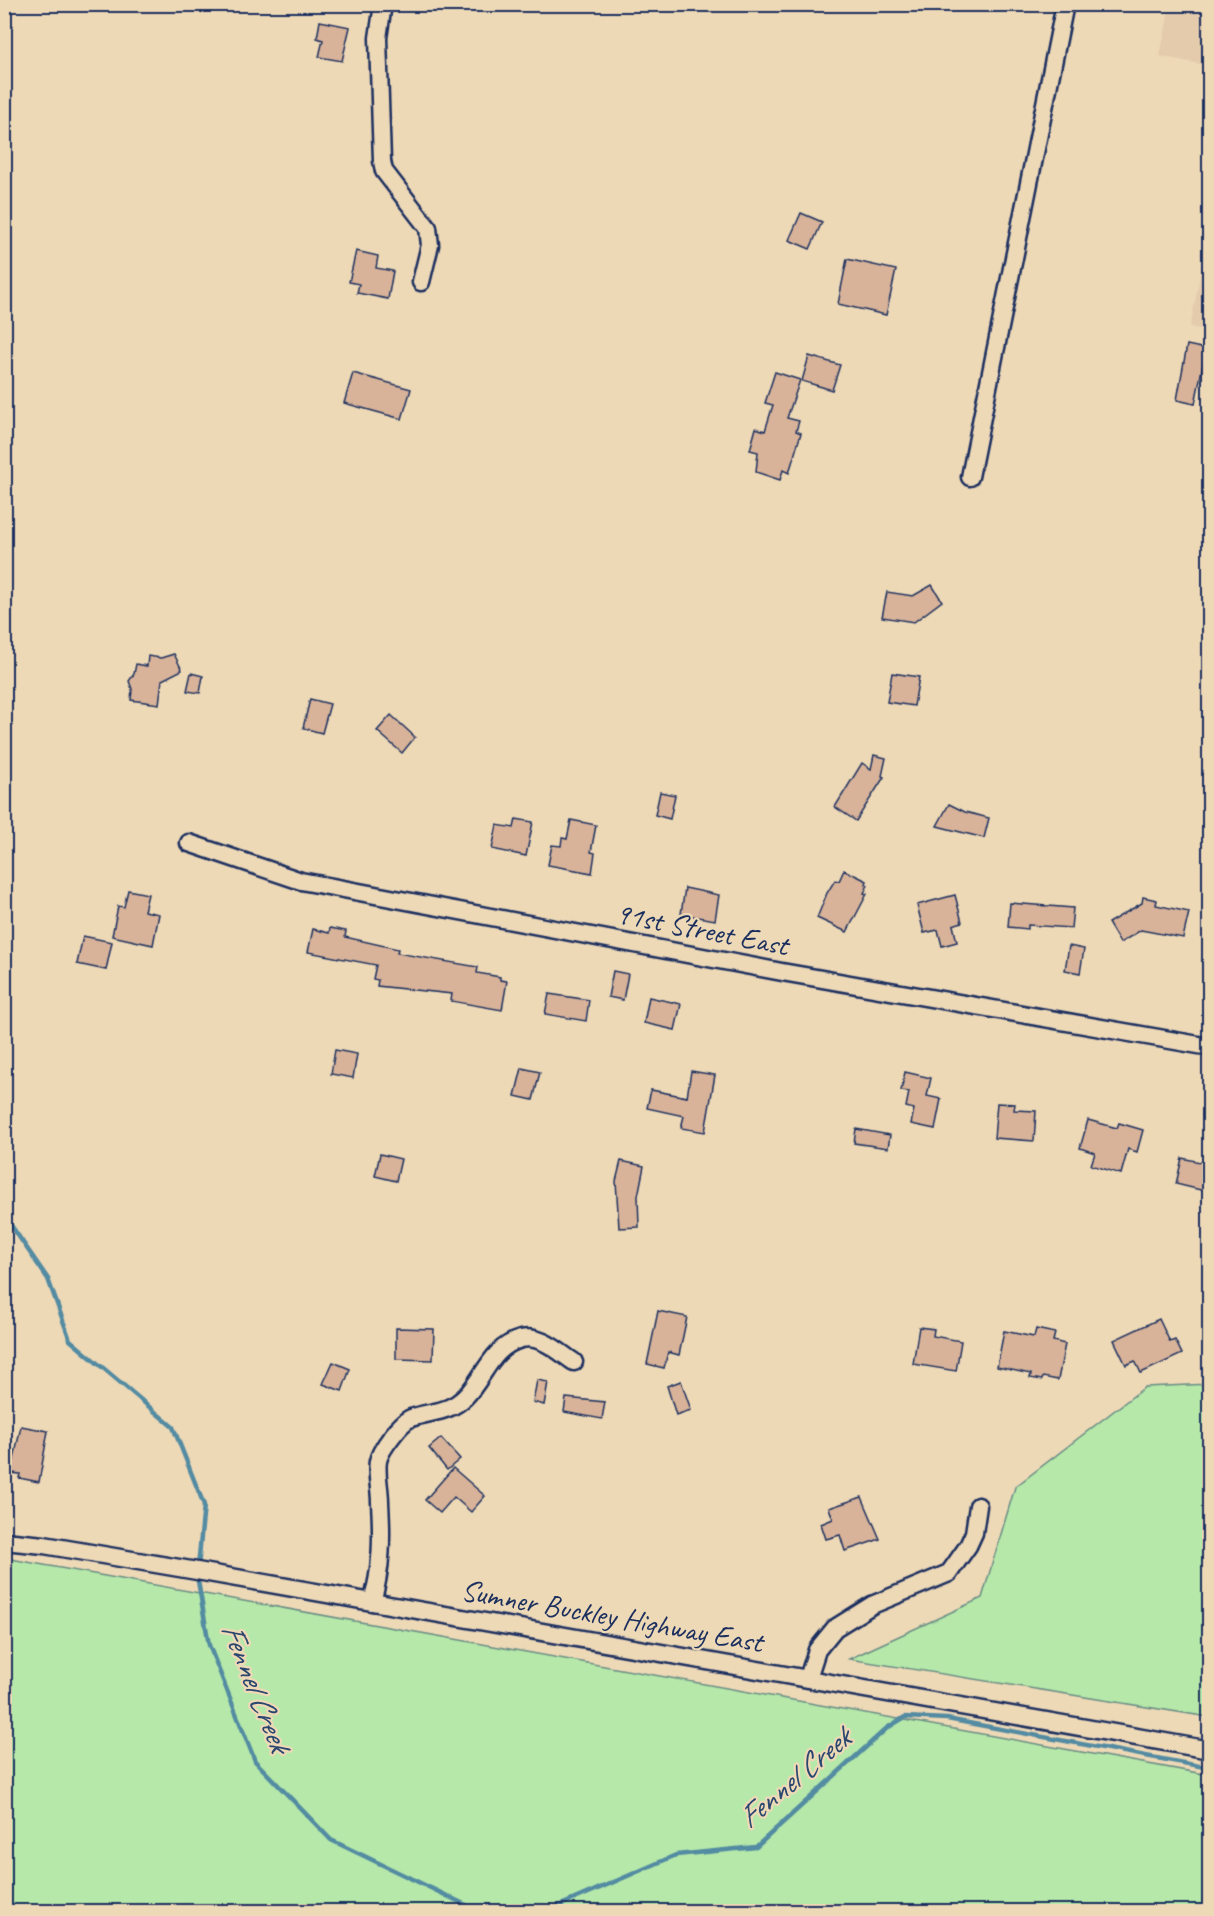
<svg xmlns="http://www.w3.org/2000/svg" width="1214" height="1916" viewBox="0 0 1214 1916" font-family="Caveat,sans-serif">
  <rect width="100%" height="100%" fill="#eed9b7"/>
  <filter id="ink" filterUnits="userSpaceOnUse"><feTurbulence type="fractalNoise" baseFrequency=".0167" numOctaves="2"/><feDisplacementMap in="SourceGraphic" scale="12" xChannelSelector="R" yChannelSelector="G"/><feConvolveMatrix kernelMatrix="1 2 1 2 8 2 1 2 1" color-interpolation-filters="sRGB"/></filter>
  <g filter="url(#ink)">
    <g fill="#e3cbac">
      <polygon points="1170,5 1209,5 1209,66 1160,56"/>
      <polygon points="1209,230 1209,331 1190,327"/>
    </g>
    <g fill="#b6e8a9" stroke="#688c84" stroke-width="1.5">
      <polygon points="1209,1384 1209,1717 849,1659 982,1598 1015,1487 1145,1387"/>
      <polygon points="5,1558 1209,1775 1209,1911 5,1911"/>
    </g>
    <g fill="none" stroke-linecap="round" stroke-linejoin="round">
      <g stroke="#528ba2" stroke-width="4.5">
        <polyline points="4,1215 48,1279 70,1340 173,1427 204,1505 198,1567"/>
        <polyline points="197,1575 209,1645 255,1761 331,1840 468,1906 554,1908 676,1855 756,1847 887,1728 905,1717 947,1719 1210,1768"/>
      </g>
    </g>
    <g fill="#d8b399" stroke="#1b2f5e" stroke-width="1.5">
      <polygon points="320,21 350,27 342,61 319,57 323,40 317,38"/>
      <polygon points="801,213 822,222 810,249 789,240"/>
      <polygon points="356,251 378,256 376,268 393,271 388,299 357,293 359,284 349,282"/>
      <polygon points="847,259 896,270 886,315 838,304"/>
      <polygon points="1187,345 1206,349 1195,404 1177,400"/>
      <polygon points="809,356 840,365 832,390 802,381"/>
      <polygon points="775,372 800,380 787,418 799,421 796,431 801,433 789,473 783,470 780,480 756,472 758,452 750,450 756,428 765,431 773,405 765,403"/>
      <polygon points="353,373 411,389 402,419 344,403"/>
      <polygon points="932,585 942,601 914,622 882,617 887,592 913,596"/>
      <polygon points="174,654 182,670 162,680 159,704 131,700 132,689 129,681 134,674 136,664 147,666 148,656 161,658"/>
      <polygon points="191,673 203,676 200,693 187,691"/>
      <polygon points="892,673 919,677 914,706 887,702"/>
      <polygon points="310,699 330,704 322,733 303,728"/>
      <polygon points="391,715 415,737 402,753 377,731"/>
      <polygon points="874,755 886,758 882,776 884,777 856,821 835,807 862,763 871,769"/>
      <polygon points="660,792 675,795 670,819 655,815"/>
      <polygon points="949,804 965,812 989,818 984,838 937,826"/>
      <polygon points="516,819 533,822 526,856 492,849 497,825 514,828"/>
      <polygon points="571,820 596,825 591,852 595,853 592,873 548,865 552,845 561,846 562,838 567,839"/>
      <polygon points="844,870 867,881 866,884 868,885 864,893 867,894 847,932 817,918 827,893 835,880 839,881"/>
      <polygon points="685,888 719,895 715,920 681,914"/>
      <polygon points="128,890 148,894 144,911 159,914 153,945 112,936 118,906 124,907"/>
      <polygon points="955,895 962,922 953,925 957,942 942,946 938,930 924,933 917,905"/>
      <polygon points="1143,897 1157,900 1156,905 1189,912 1183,938 1141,930 1120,943 1108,923 1142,903"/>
      <polygon points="1010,903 1073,908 1071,928 1028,925 1028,929 1008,927"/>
      <polygon points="330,928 346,931 345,937 398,949 397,953 478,967 477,973 500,977 500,980 507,981 502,1010 451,1001 452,994 377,986 378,980 373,979 376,965 308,952 313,929 329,933"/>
      <polygon points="83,936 112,942 106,970 77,964"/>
      <polygon points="1069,946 1084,949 1080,973 1065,970"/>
      <polygon points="613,971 628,974 623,1000 608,997"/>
      <polygon points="549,994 589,1000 586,1021 545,1014"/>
      <polygon points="649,997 681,1004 675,1030 644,1023"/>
      <polygon points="335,1050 357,1054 353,1078 331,1074"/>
      <polygon points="522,1068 540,1072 533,1100 515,1096"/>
      <polygon points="691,1071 715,1075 705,1132 681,1128 684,1116 647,1108 651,1090 687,1097"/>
      <polygon points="905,1072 931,1078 927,1096 941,1099 935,1129 911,1124 914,1109 906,1107 909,1092 901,1091"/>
      <polygon points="997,1103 1015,1104 1014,1110 1036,1111 1034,1141 994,1138"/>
      <polygon points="1088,1120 1117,1128 1119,1123 1143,1130 1137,1152 1128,1149 1121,1174 1091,1165 1095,1153 1080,1148"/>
      <polygon points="856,1129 890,1135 888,1148 854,1143"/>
      <polygon points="380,1154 401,1159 396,1181 375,1176"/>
      <polygon points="1182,1158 1209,1164 1209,1192 1176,1184"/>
      <polygon points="621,1161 644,1166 638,1196 639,1227 619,1228 616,1181"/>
      <polygon points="658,1311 687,1317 679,1355 668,1352 664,1368 647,1364"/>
      <polygon points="1159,1319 1170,1342 1175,1340 1182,1354 1141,1373 1135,1361 1126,1365 1114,1340"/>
      <polygon points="919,1327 934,1329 933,1336 961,1341 956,1371 913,1364"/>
      <polygon points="396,1328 434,1329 433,1360 396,1359"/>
      <polygon points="1036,1329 1055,1333 1053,1341 1065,1344 1058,1380 1043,1377 1042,1380 1030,1378 1031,1374 997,1367 1004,1331 1034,1337"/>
      <polygon points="333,1362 350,1369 342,1391 323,1384"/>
      <polygon points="537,1380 548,1382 544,1405 533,1402"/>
      <polygon points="681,1381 691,1410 676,1415 667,1386"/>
      <polygon points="566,1398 605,1402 602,1419 564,1412"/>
      <polygon points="21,1426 48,1431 39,1482 19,1478 20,1474 11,1473"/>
      <polygon points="441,1438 460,1459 447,1470 429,1448"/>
      <polygon points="453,1468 485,1496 471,1512 454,1497 440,1513 425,1500"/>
      <polygon points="862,1497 880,1539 845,1551 840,1535 826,1539 821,1524 833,1519 829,1508"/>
    </g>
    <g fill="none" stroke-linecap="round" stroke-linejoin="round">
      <g stroke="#1b2f5e" stroke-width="21">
        <g id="minor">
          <polyline points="383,4 378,38 382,161 384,171 428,228 430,245 421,282"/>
          <polyline points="970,477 1065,4"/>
          <polyline points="189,843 301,881 782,972 1210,1047"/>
          <polyline points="4,1541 44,1545 197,1571 1210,1750"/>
          <path d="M372 1602C382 1569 382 1536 380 1502 380 1489 376 1473 378 1461 380 1450 401 1422 411 1418 431 1411 449 1413 465 1397 485 1377 491 1347 521 1339 540 1334 559 1352 574 1362"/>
          <polyline points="808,1678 817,1650 835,1628 872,1605 949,1573 968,1546 974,1533 978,1506"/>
        </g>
      </g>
      <use href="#minor" stroke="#eed9b7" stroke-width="16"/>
    </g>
  </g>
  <g text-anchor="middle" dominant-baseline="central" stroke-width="4.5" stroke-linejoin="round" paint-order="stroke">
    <g font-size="30" fill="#1b2f5e" stroke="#eed9b7">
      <text transform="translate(702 929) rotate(11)">91st Street East</text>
      <text transform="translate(612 1616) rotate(10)">Sumner Buckley Highway East</text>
    </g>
    <g font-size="32" font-style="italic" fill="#29466f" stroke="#eed9b7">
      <text transform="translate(256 1687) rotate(68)">Fennel Creek</text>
      <text transform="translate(794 1778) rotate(-40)">Fennel Creek</text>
    </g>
  </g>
  <rect width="1214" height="1916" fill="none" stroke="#eed9b7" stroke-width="24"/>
  <rect x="12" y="12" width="1190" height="1892" fill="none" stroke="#1b2f5e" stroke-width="2" filter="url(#ink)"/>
</svg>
